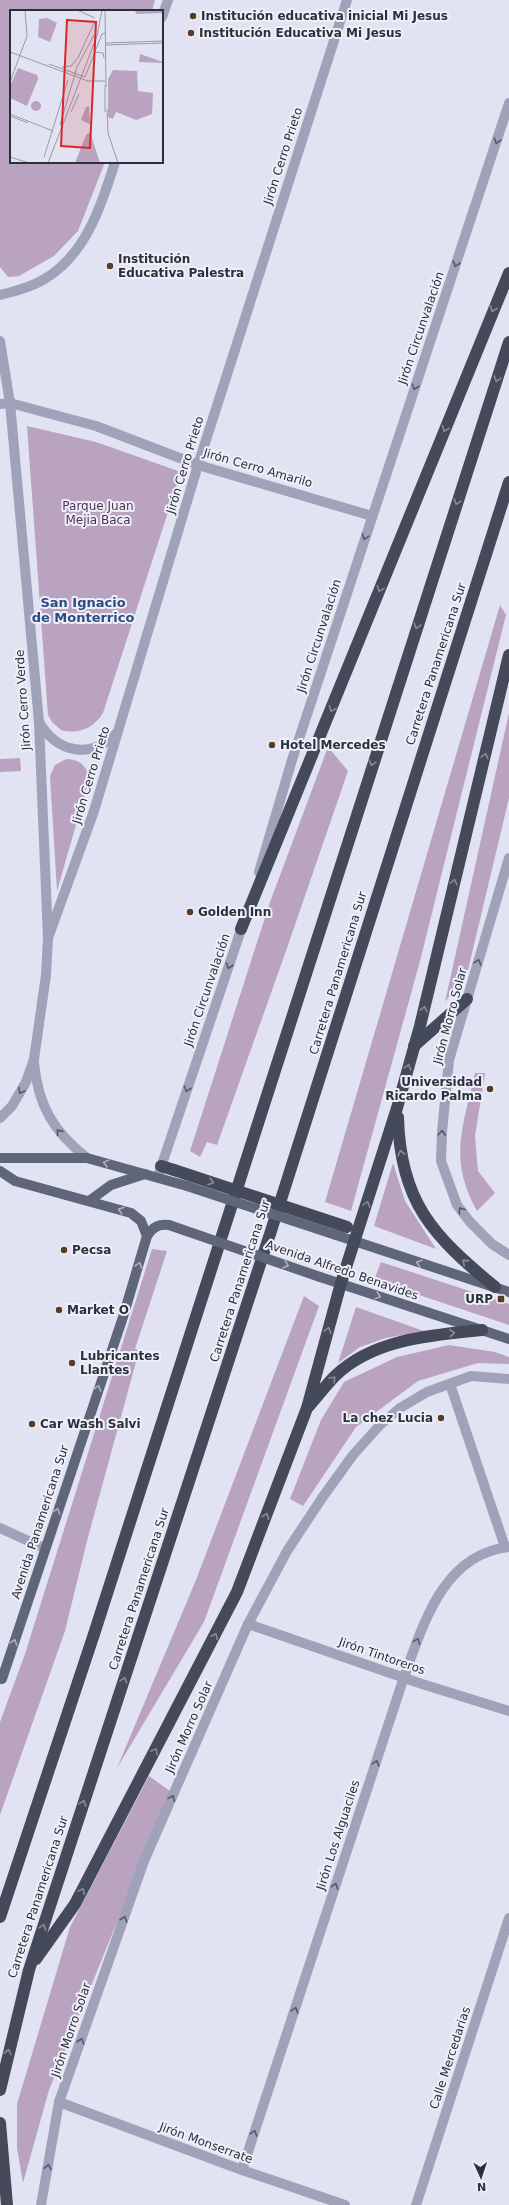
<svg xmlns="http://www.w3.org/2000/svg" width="509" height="2205" viewBox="0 0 509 2205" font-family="'DejaVu Sans',sans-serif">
  <rect width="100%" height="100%" fill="#e2e3f2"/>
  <g fill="#b9a3c0">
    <polygon points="0,0 155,0 152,11 11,11 11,162 105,162 78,231 54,256 19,276 8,277 0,267"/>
    <path d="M27 426 96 442 181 472 103 713C94 728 78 735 61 730L52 722 48 715Z"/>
    <polygon points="500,605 506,615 420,961 351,1211 325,1202"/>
    <polygon points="509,713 509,798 468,970 445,1002"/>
    <polygon points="328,747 348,771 286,951 217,1145 207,1142 200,1157 190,1151 270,902"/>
    <polygon points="20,758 21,771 0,772 0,759"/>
    <path d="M66 759C79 759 88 766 89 780L57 891 50 776 55 765Z"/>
    <path d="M475 1073H485L475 1136 478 1171 495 1193 477 1211C448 1159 463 1127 475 1073Z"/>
    <polygon points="393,1163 405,1201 436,1249 374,1226"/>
    <polygon points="152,1249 167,1251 135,1349 139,1351 87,1541 65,1631 0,1815 0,1722 25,1654"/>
    <polygon points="381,1262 509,1304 509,1325 374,1280"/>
    <polygon points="304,1296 319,1306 204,1622 117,1768 196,1580"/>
    <polygon points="356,1307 424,1331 386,1338 360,1347 338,1363"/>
    <polygon points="449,1345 495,1352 509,1357 509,1364 478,1363 418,1381 356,1427 303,1506 290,1499 321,1420 344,1382 397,1357"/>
    <polygon points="149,1776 170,1791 49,2090 23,2183 17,2148 17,2104 70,1927"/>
  </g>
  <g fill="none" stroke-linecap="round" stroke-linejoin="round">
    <polyline stroke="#9fa2b9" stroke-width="10" points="450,1384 505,1547"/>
    <g stroke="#9fa2b9" stroke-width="10">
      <polyline points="162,17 168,0"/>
      <path d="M0 295C15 291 32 287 46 278 86 254 102 204 115 162"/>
      <polyline points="0,341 10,403 39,722 48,938 46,975 34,1059 26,1082 12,1106 0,1118"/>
      <polyline points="0,404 10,403 96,426 198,465 372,516"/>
      <path d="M39 722C58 754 91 759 117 733"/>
      <polyline points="259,872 292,760 509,103"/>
      <polyline points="48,938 94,811 198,465 347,0"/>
      <path d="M34 1063C38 1106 54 1132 87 1158"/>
      <polyline points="159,1173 244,921"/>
      <polyline points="0,1528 44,1548"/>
      <polyline points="248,1624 422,1684 509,1711"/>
      <polyline points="59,2102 242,2170 345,2205"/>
      <path d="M242 2170 404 1677C423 1625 443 1554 509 1547"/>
      <polyline points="416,2205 509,1918"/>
    </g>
    <g stroke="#9fa2b9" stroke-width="10">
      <polyline points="509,858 449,1060 442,1132 441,1161 457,1205 470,1222 492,1244 509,1255"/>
      <polyline points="41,2205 59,2102 144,1861 248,1624 287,1551 322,1498 353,1455 380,1425 400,1408 427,1392 471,1376 509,1379"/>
    </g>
    <g stroke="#5f667a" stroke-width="10">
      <polyline points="0,1158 87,1158 187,1186"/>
      <polyline points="0,1171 15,1181 131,1213 141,1221 147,1236"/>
      <polyline points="89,1201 111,1185 145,1174"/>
      <polyline points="336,1235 509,1292"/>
      <polyline points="320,1277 509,1339"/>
      <path d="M0 1679H2L123 1317 147 1236C153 1227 158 1224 169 1225"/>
    </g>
    <g stroke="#444a59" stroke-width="12">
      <polyline points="241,929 509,273"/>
      <polyline points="414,1046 467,999"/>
      <path d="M398 1117C400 1202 433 1236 495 1287"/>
      <polyline points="161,1166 174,1170"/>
      <path d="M309 1406C318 1396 326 1385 335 1376 373 1339 432 1335 482 1330"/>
      <polyline points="0,1917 95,1631 509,342"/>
      <polyline points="36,1959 75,1904 237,1592 307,1408 341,1283 397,1108 420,1026 509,655"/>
      <polyline points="0,2090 29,1970 271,1231 509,482"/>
      <polyline points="0,2123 7,2205"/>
    </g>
    <g stroke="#5f667a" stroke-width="10">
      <polyline points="187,1186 336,1235"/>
      <polyline points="169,1225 320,1277"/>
    </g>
    <polyline stroke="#444a59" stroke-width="12" points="174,1170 347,1227"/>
  </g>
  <defs><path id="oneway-chevron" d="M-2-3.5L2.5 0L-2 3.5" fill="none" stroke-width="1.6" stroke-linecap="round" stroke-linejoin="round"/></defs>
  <g stroke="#545866">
    <use href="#oneway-chevron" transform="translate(497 141) rotate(108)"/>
    <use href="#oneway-chevron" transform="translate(456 264) rotate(109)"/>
    <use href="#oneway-chevron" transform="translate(415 387) rotate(109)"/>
    <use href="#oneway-chevron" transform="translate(365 537) rotate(108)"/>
    <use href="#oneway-chevron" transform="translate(478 962) rotate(-74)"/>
    <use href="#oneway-chevron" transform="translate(229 966) rotate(109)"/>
    <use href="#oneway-chevron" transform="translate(187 1089) rotate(109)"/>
    <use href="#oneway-chevron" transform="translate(21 1091) rotate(121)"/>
    <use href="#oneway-chevron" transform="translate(59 1132) rotate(-129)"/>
    <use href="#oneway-chevron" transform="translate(442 1133) rotate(-87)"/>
    <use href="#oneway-chevron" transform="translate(461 1210) rotate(-126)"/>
    <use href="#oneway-chevron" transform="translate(417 1641) rotate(-69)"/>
    <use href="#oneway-chevron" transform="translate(376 1763) rotate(-72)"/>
    <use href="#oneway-chevron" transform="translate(172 1798) rotate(-66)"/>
    <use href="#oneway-chevron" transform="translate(335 1886) rotate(-72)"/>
    <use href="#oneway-chevron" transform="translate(124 1919) rotate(-71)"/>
    <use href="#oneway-chevron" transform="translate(295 2010) rotate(-72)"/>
    <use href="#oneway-chevron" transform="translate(81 2041) rotate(-71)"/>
    <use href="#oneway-chevron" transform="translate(254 2133) rotate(-72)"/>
    <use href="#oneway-chevron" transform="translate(48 2167) rotate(-80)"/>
  </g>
  <g stroke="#888c99">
    <use href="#oneway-chevron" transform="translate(493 309) rotate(112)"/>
    <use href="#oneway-chevron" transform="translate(497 379) rotate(108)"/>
    <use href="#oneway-chevron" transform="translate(445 429) rotate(112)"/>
    <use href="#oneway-chevron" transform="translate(457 502) rotate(108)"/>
    <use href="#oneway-chevron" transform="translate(380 589) rotate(112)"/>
    <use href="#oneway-chevron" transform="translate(417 626) rotate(108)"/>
    <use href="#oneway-chevron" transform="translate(332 709) rotate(112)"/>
    <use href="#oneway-chevron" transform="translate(485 756) rotate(-76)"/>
    <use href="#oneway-chevron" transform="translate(372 763) rotate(108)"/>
    <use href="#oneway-chevron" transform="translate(454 882) rotate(-76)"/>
    <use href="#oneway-chevron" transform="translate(424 1009) rotate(-76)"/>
    <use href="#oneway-chevron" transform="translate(408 1067) rotate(-75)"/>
    <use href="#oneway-chevron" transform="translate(401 1153) rotate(-104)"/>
    <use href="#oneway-chevron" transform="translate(211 1182) rotate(18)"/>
    <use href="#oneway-chevron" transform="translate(367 1204) rotate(-72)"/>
    <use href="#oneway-chevron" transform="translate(465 1262) rotate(-140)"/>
    <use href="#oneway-chevron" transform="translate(328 1330) rotate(-75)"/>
    <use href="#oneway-chevron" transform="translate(452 1333) rotate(-5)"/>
    <use href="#oneway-chevron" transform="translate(333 1379) rotate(-47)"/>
    <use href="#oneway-chevron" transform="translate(266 1516) rotate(-69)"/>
    <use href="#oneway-chevron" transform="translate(215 1636) rotate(-63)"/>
    <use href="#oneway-chevron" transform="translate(124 1680) rotate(-72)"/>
    <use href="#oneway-chevron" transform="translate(155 1751) rotate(-62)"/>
    <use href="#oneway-chevron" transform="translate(83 1803) rotate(-72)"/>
    <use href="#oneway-chevron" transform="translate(82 1891) rotate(-62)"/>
    <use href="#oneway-chevron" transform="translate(43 1927) rotate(-72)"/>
    <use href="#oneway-chevron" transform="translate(8 2052) rotate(-77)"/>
  </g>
  <g stroke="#aeb1c0">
    <use href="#oneway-chevron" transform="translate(106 1163) rotate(-165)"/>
    <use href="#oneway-chevron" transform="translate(121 1210) rotate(-162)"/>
    <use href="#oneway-chevron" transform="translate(419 1263) rotate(-162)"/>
    <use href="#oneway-chevron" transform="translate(139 1265) rotate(-72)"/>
    <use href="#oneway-chevron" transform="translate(286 1265) rotate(19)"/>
    <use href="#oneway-chevron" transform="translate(378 1296) rotate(18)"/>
    <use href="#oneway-chevron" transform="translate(98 1388) rotate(-71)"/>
    <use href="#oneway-chevron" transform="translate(57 1511) rotate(-71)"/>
    <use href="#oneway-chevron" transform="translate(14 1642) rotate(-72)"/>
  </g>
  <g fill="#583d25" stroke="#efeffa" stroke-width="1.5">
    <circle cx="193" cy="16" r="4"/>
    <circle cx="191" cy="33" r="4"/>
    <circle cx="110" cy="266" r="4"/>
    <circle cx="272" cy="745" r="4"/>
    <circle cx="190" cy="912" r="4"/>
    <circle cx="490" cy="1089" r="4"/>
    <circle cx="64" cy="1250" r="4"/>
    <rect x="497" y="1295" width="8" height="8" rx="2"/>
    <circle cx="59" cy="1310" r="4"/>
    <circle cx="72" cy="1363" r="4"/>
    <circle cx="441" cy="1418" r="4"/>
    <circle cx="32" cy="1424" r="4"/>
  </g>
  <g text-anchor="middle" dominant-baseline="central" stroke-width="4" stroke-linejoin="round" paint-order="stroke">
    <g font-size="12" font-weight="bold" fill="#2c3039" stroke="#efeffa" text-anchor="start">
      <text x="201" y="16">Institución educativa inicial Mi Jesus</text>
      <text x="199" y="33">Institución Educativa Mi Jesus</text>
      <text x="118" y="259">Institución<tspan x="118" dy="14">Educativa Palestra</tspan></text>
      <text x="280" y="745">Hotel Mercedes</text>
      <text x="198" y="912">Golden Inn</text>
      <text x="482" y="1082" text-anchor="end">Universidad<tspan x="482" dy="14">Ricardo Palma</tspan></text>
      <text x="72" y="1250">Pecsa</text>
      <text x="493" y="1299" text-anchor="end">URP</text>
      <text x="67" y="1310">Market O</text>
      <text x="80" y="1356">Lubricantes<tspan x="80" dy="14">Llantes</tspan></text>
      <text x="433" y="1418" text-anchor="end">La chez Lucia</text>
      <text x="40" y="1424">Car Wash Salvi</text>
    </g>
    <g font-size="12" fill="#2c3039" stroke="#efeffa">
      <text transform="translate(283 156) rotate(-72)">Jirón Cerro Prieto</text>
      <text transform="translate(421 328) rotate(-71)">Jirón Circunvalación</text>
      <text transform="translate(185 465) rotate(-73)">Jirón Cerro Prieto</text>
      <text transform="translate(258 468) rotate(16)">Jirón Cerro Amarilo</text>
      <text transform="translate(319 636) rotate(-72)">Jirón Circunvalación</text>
      <text transform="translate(436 664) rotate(-72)">Carretera Panamericana Sur</text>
      <text transform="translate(23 700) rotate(-94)">Jirón Cerro Verde</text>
      <text transform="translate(91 775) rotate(-73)">Jirón Cerro Prieto</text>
      <text transform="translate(338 973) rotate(-73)">Carretera Panamericana Sur</text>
      <text transform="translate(207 990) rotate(-71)">Jirón Circunvalación</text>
      <text transform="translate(450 1016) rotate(-75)">Jirón Morro Solar</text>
      <text transform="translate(342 1270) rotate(19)">Avenida Alfredo Benavides</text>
      <text transform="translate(240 1281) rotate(-72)">Carretera Panamericana Sur</text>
      <text transform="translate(40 1522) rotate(-72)">Avenida Panamericana Sur</text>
      <text transform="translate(139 1589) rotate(-72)">Carretera Panamericana Sur</text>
      <text transform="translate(382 1656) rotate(19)">Jirón Tintoreros</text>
      <text transform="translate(189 1727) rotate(-66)">Jirón Morro Solar</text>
      <text transform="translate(338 1835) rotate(-72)">Jirón Los Alguaciles</text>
      <text transform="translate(38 1897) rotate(-72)">Carretera Panamericana Sur</text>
      <text transform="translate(71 2030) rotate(-71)">Jirón Morro Solar</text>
      <text transform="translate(450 2058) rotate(-72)">Calle Mercedarias</text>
      <text transform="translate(206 2143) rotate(20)">Jirón Monserrate</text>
    </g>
    <g font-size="12" fill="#4d3255" stroke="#efeffa">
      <text x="98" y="506">Parque Juan<tspan x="98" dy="14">Mejia Baca</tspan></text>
    </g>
    <g font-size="13" font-weight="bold" fill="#2c4b82" stroke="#efeffa">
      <text x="83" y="602">San Ignacio<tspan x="83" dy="15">de Monterrico</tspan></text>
    </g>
  </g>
  <g transform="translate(10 10)">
    <rect width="153" height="153" fill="#e2e3f2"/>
    <path d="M125 0H153V3L126 4ZM37 8 47 13 40 32 28 27 29 9ZM130 44 153 52V53L129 52ZM8 58 27 65 28 69 17 96 0 88V76ZM103 60 127 61 128 81 143 83 142 104 126 110 106 102 103 109 98 107V69ZM21 96a5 5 0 1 1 10 0a5 5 0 1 1-10 0ZM79 96V97L80 114 71 110 76 97ZM80 122 90 153H65L76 125Z" fill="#b9a3c0"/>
    <path fill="none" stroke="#999ba8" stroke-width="1" d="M67 0 85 8M95 0 96 77M96 33 153 31M95 35 153 33M0 42 78 71H95M85 42 93 43 94 48M39 54 75 67M52 57 61 56 68 48 84 13M75 67 92 24 96 23M0 72 17 26 15 0M95 75V102M97 99 98 123 108 153M61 102 69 84M0 104 43 121M0 106 18 113M50 115 67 57 84 25M0 147 19 153M34 147 58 70M38 153 87 26 92 0"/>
    <path fill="#d62828" fill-opacity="0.15" stroke="#d62828" stroke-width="2" d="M57 10 86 12 80 138 51 136Z"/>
    <rect width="153" height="153" fill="none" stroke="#2c3039" stroke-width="2"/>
  </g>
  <g transform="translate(481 2177) rotate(177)" stroke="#efeffa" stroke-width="3" paint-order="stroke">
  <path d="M0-3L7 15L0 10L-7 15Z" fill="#2c3039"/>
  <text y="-6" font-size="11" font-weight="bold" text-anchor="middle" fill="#2c3039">N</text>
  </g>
</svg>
